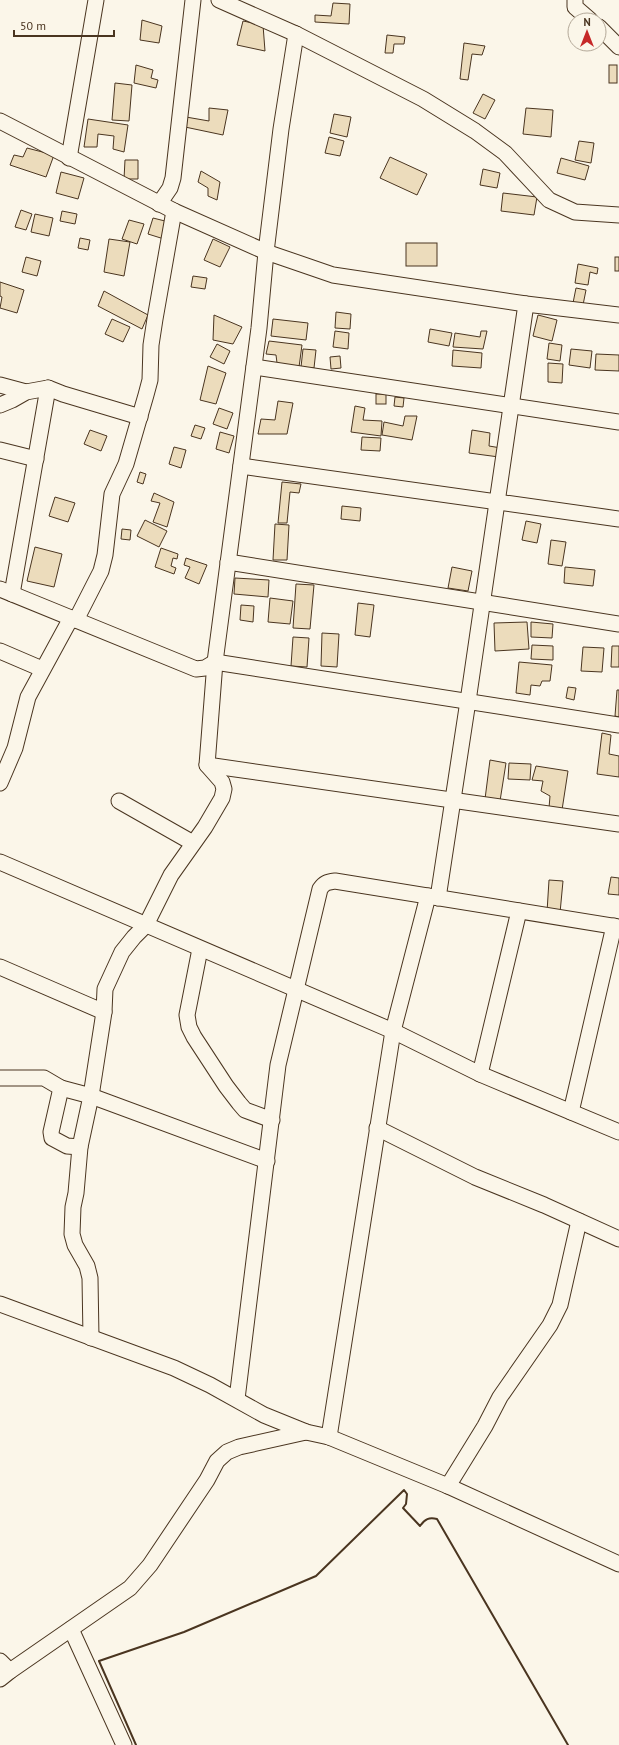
<svg xmlns="http://www.w3.org/2000/svg" width="619" height="1745" viewBox="0 0 619 1745" font-family="'PT Sans',sans-serif">
  <rect width="100%" height="100%" fill="#fbf6e9"/>
  <g fill="#ecdcbc" stroke="#4a3520">
    <polygon points="333,3 350,4 349,24 315,22 315,15 331,16"/>
    <polygon points="142,20 162,26 159,43 140,40"/>
    <polygon points="243,21 263,25 265,51 237,45"/>
    <polygon points="387,35 405,37 404,44 394,44 393,53 385,53"/>
    <polygon points="464,43 485,46 482,55 472,54 468,80 460,79"/>
    <polygon points="136,65 153,70 151,78 158,80 156,88 134,83"/>
    <rect x="609" y="65" width="8" height="18"/>
    <polygon points="115,83 132,85 129,121 112,120"/>
    <polygon points="483,94 495,100 485,119 473,113"/>
    <polygon points="209,108 228,110 223,135 185,127 186,117 209,121"/>
    <polygon points="526,108 553,110 551,137 523,134"/>
    <polygon points="334,114 351,117 347,137 330,133"/>
    <polygon points="88,119 128,125 124,152 113,149 114,136 98,134 97,147 84,147"/>
    <polygon points="329,137 344,141 340,156 325,153"/>
    <polygon points="579,141 594,143 591,163 575,160"/>
    <polygon points="27,148 54,155 46,177 10,165 14,155 23,157"/>
    <polygon points="390,157 427,174 417,195 380,178"/>
    <polygon points="561,158 589,166 585,180 557,173"/>
    <polygon points="125,160 138,160 138,179 124,179"/>
    <polygon points="483,169 500,173 497,188 480,185"/>
    <polygon points="201,171 220,182 217,200 208,196 208,188 198,182"/>
    <polygon points="61,172 84,178 78,199 56,193"/>
    <polygon points="503,193 537,197 534,215 501,211"/>
    <polygon points="21,210 32,214 26,230 15,227"/>
    <polygon points="62,211 77,214 75,224 60,221"/>
    <polygon points="35,214 53,218 49,236 31,232"/>
    <polygon points="153,218 169,222 164,239 148,234"/>
    <polygon points="129,220 144,224 137,244 122,239"/>
    <polygon points="80,238 90,240 88,250 78,248"/>
    <polygon points="109,239 130,242 124,276 104,272"/>
    <polygon points="213,239 230,247 220,267 204,260"/>
    <rect x="406" y="243" width="31" height="23"/>
    <polygon points="26,257 41,261 37,276 22,272"/>
    <rect x="615" y="257" width="4" height="14"/>
    <polygon points="578,264 598,268 597,274 590,272 588,285 575,283"/>
    <polygon points="193,276 207,278 205,289 191,287"/>
    <polygon points="0,282 24,290 17,313 0,308 2,297 0,296"/>
    <polygon points="576,288 586,290 583,305 573,303"/>
    <polygon points="104,291 148,315 142,329 98,306"/>
    <polygon points="336,312 351,314 350,329 335,328"/>
    <polygon points="214,315 242,327 233,344 213,340"/>
    <polygon points="538,315 557,320 552,341 533,336"/>
    <polygon points="112,319 130,327 123,342 105,334"/>
    <polygon points="273,319 308,323 306,340 271,336"/>
    <polygon points="430,329 452,333 449,346 428,342"/>
    <polygon points="335,331 349,333 348,349 333,347"/>
    <polygon points="481,331 487,331 483,349 453,347 455,333 480,337"/>
    <polygon points="269,341 302,345 299,367 277,363 276,355 266,354"/>
    <polygon points="549,343 562,345 560,361 547,359"/>
    <polygon points="217,344 230,351 224,364 210,357"/>
    <polygon points="303,349 316,350 314,368 301,367"/>
    <polygon points="571,349 592,351 590,368 569,365"/>
    <polygon points="453,350 482,353 481,368 452,366"/>
    <polygon points="596,354 619,355 619,371 595,370"/>
    <polygon points="340,356 341,368 331,369 330,357"/>
    <polygon points="548,363 563,364 562,383 548,382"/>
    <polygon points="208,366 226,373 216,404 200,400"/>
    <rect x="376" y="394" width="10" height="10"/>
    <polygon points="395,397 404,398 403,407 394,406"/>
    <polygon points="278,401 293,403 287,434 258,434 261,419 275,420"/>
    <polygon points="355,406 365,408 363,420 382,421 381,436 351,432"/>
    <polygon points="219,408 233,413 227,429 213,424"/>
    <polygon points="405,416 417,416 412,440 382,435 384,422 403,426"/>
    <polygon points="195,425 205,428 201,439 191,436"/>
    <polygon points="90,430 107,436 101,451 84,444"/>
    <polygon points="472,430 490,433 489,446 501,448 499,457 469,453"/>
    <polygon points="220,432 234,436 229,453 216,449"/>
    <polygon points="362,437 381,438 380,451 361,450"/>
    <polygon points="174,447 186,450 181,468 169,464"/>
    <polygon points="140,472 146,474 143,484 137,482"/>
    <polygon points="282,482 301,484 299,493 290,492 287,523 278,523"/>
    <polygon points="154,493 174,502 167,527 153,522 160,503 151,501"/>
    <polygon points="55,497 75,503 68,522 49,516"/>
    <polygon points="342,506 361,508 360,521 341,519"/>
    <polygon points="145,520 167,531 159,547 137,536"/>
    <polygon points="526,521 541,524 537,543 522,540"/>
    <polygon points="275,524 289,525 287,560 273,560"/>
    <polygon points="122,529 131,530 130,540 121,539"/>
    <polygon points="551,540 566,542 562,566 548,564"/>
    <polygon points="35,547 62,554 54,587 27,581"/>
    <polygon points="161,548 178,554 177,559 173,558 171,566 176,568 174,574 155,567"/>
    <polygon points="186,558 207,565 199,584 185,578 190,567 184,565"/>
    <polygon points="452,567 472,571 468,591 448,588"/>
    <polygon points="565,567 595,570 593,586 564,583"/>
    <polygon points="235,578 269,580 268,597 234,594"/>
    <polygon points="296,584 314,585 310,629 293,628"/>
    <polygon points="270,598 293,601 290,624 268,622"/>
    <polygon points="358,603 374,605 370,637 355,635"/>
    <polygon points="241,605 254,606 253,622 240,620"/>
    <polygon points="527,622 529,649 495,651 494,623"/>
    <polygon points="531,622 553,624 552,638 531,637"/>
    <polygon points="322,633 339,634 337,667 321,666"/>
    <polygon points="293,637 309,638 307,667 291,666"/>
    <polygon points="532,645 553,646 553,660 531,659"/>
    <polygon points="612,646 619,646 619,667 611,667"/>
    <polygon points="583,647 604,648 602,672 581,671"/>
    <polygon points="519,662 552,665 550,681 542,681 540,686 531,685 530,695 516,693"/>
    <polygon points="568,687 576,688 574,700 566,698"/>
    <polygon points="617,690 619,690 619,717 615,716"/>
    <polygon points="602,733 611,735 609,754 619,756 619,777 597,774"/>
    <polygon points="490,760 506,763 500,801 485,799"/>
    <polygon points="509,763 531,764 530,780 508,779"/>
    <polygon points="536,766 568,771 562,810 549,808 550,796 541,791 543,781 532,780"/>
    <polygon points="611,877 619,878 619,895 608,894"/>
    <polygon points="549,880 563,881 560,913 547,912"/>
  </g>
  <g fill="none" stroke-linecap="round" stroke-linejoin="round">
    <g stroke="#4a3520" stroke-width="17">
      <g id="minor">
        <polyline points="219,0 296,34 423,99 475,131 505,153 549,200 575,212 619,215"/>
        <polyline points="575,0 575,7 590,20"/>
        <polyline points="599,27 619,47"/>
        <polyline points="0,121 174,211 266,252 333,275 526,304 619,315"/>
        <polyline points="69,158 96,0"/>
        <polyline points="159,204 170,188 173,178 193,0"/>
        <polyline points="254,367 619,422"/>
        <polyline points="0,385 26,392"/>
        <polyline points="0,405 12,400 26,392 48,388 63,394 140,417"/>
        <polyline points="0,450 36,459"/>
        <polyline points="241,466 619,519"/>
        <polyline points="228,562 619,624"/>
        <polyline points="0,589 196,669 205,668 215,662 619,725"/>
        <polyline points="12,594 48,388"/>
        <polyline points="76,620 101,571 105,555 112,494 126,464 146,395 150,380 151,345 155,319 174,211"/>
        <polyline points="0,651 42,669"/>
        <polyline points="207,765 619,824"/>
        <polyline points="0,783 15,748 28,697 71,618"/>
        <polyline points="119,801 193,843"/>
        <polyline points="0,862 393,1031 480,1074 619,1132"/>
        <polyline points="438,898 468,701 526,304"/>
        <polyline points="200,949 187,1015 189,1027 194,1037 226,1086 239,1103 245,1110 272,1120"/>
        <polyline points="0,967 104,1012"/>
        <polyline points="480,1074 519,911"/>
        <polyline points="0,1078 44,1078 61,1088 51,1132 52,1138 67,1146 80,1147"/>
        <polyline points="61,1088 91,1096 267,1161"/>
        <polyline points="571,1112 614,926"/>
        <polyline points="377,1128 475,1177 544,1205 619,1239"/>
        <polyline points="0,1304 174,1368 210,1385 264,1415 306,1432 329,1437 448,1486 619,1564"/>
        <polyline points="91,1338 90,1278 87,1266 75,1245 72,1234 73,1207 76,1193 80,1147 91,1096 104,1012 105,989 122,952 134,937 146,925 171,875 205,827 222,798 224,789 222,782 207,765 215,662 259,328 266,252 281,129 296,34"/>
        <path d="M237 1399 278 1065 320 889C324 883 327 882 335 881L619 927"/>
        <polyline points="329,1437 393,1031 428,896"/>
        <polyline points="448,1486 485,1426 500,1397 550,1325 560,1305 579,1221"/>
        <polyline points="71,1629 124,1745"/>
        <polyline points="0,1661 10,1671"/>
        <polyline points="0,1679 10,1671 130,1588 150,1565 207,1480 217,1461 227,1452 239,1447 306,1432"/>
      </g>
    </g>
    <use href="#minor" stroke="#fbf6e9" stroke-width="15"/>
    <path stroke="#4a3520" stroke-width="2" d="M136 1745 99 1661 184 1632 316 1576 404 1490 407 1494 406 1504 403 1508 420 1526C425 1519 429 1517 437 1519L568 1745"/>
  </g>
  <g transform="translate(587 32)"><circle r="19" fill="#fbf6e9" stroke="#b4a999"/>
  <path d="M0-3L7 15L0 10L-7 15Z" fill="#c62828"/>
  <text y="-6" font-size="11" font-weight="bold" text-anchor="middle" fill="#4a3520">N</text>
  </g>
  <path d="M14 30v6h100v-6" fill="none" stroke="#4a3520" stroke-width="2"/>
  <text x="20" y="30" font-size="12" fill="#4a3520" stroke="#fbf6e9" stroke-width="3" paint-order="stroke">50 m</text>
</svg>
